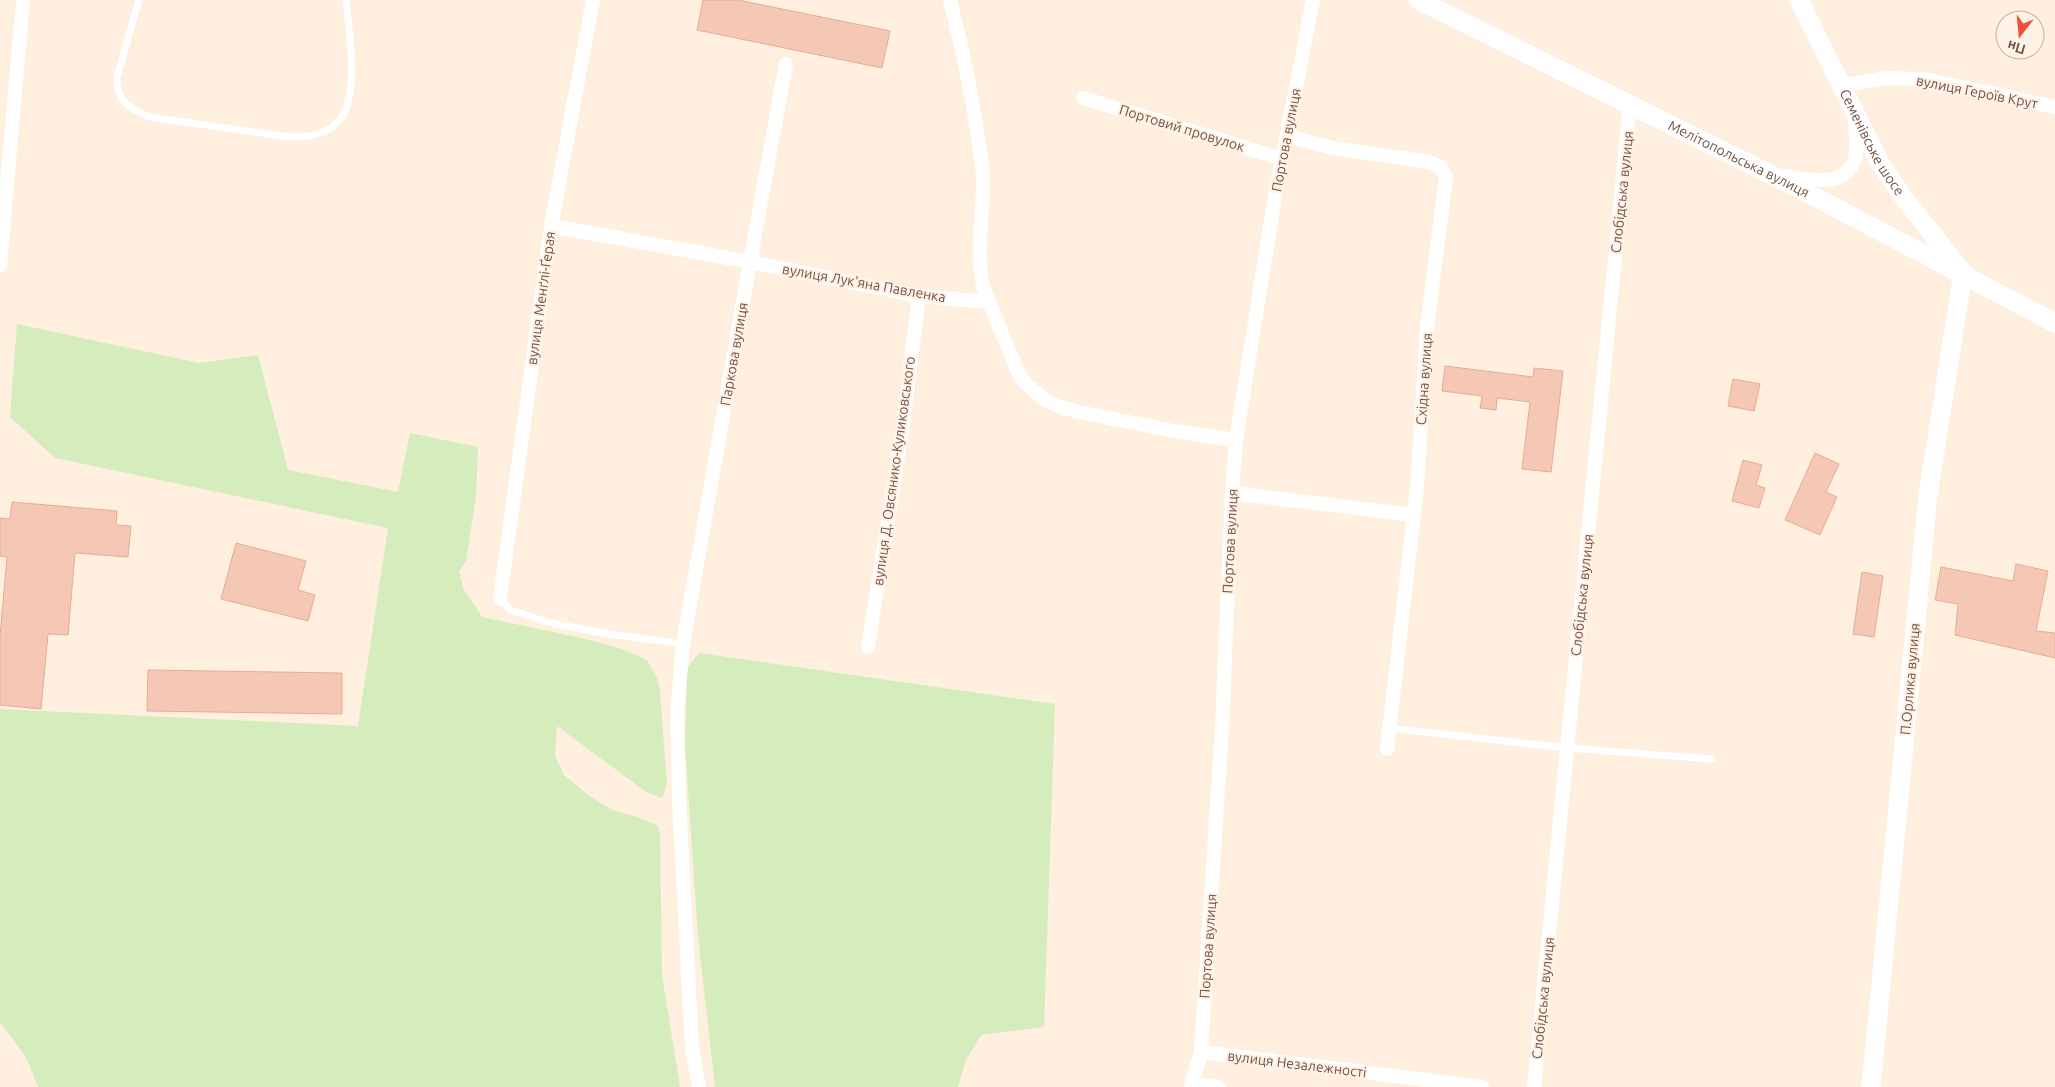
<svg xmlns="http://www.w3.org/2000/svg" width="2055" height="1087" viewBox="0 0 2055 1087" font-family="Ubuntu,sans-serif">
  <rect width="100%" height="100%" fill="#feefdf"/>
  <g fill="#d5ecbd">
    <polygon points="17,324 199,363 258,355 288,470 398,492 410,433 478,447 476,495 466,561 459,571 463,588 482,617 581,638 622,649 647,660 657,678 660,692 667,785 662,798 646,792 557,726 555,756 564,775 588,795 612,810 637,817 658,826 660,835 662,975 680,1087 38,1087 26,1057 0,1022 0,709 358,726 388,528 55,458 10,417"/>
    <polygon points="699,653 1055,704 1044,1027 981,1035 966,1060 958,1087 715,1087 698,937 685,745 687,668"/>
  </g>
  <g fill="#f5c7b5" stroke="#e9ab94">
    <polygon points="703,0 738,0 890,31 882,68 697,30"/>
    <polygon points="1445,366 1533,377 1534,368 1563,371 1551,472 1522,469 1530,402 1497,398 1496,410 1480,408 1482,396 1442,391"/>
    <polygon points="1733,379 1760,384 1754,411 1728,406"/>
    <polygon points="1815,453 1839,464 1826,492 1837,497 1820,535 1785,520"/>
    <polygon points="1743,460 1762,465 1756,485 1765,488 1759,508 1732,501"/>
    <polygon points="12,502 117,511 116,525 131,526 128,557 75,553 68,635 48,634 41,709 0,705 0,636 7,557 0,556 0,518 10,519"/>
    <polygon points="236,543 306,561 298,590 315,595 308,621 221,599"/>
    <polygon points="2016,564 2048,571 2036,631 2055,633 2055,658 1955,635 1958,604 1935,600 1941,567 2013,581"/>
    <polygon points="1862,572 1883,576 1874,637 1853,634"/>
    <polygon points="148,670 342,673 342,714 147,711"/>
  </g>
  <g fill="none" stroke-linecap="round" stroke-linejoin="round">
    <g stroke="#fff" stroke-width="7">
      <path d="M139 0 117 77C116 102 130 108 149 117L290 137C307 137 323 136 337 123 361 101 349 30 346 0"/>
      <polyline points="500,598 510,610 551,623 602,633 683,644"/>
      <polyline points="1389,728 1567,748 1712,759"/>
    </g>
    <g stroke="#fff" stroke-width="14">
      <path d="M950 0C964 54 975 110 982 165 987 204 970 267 989 302"/>
      <polyline points="1840,86 1886,78 1925,79 2055,107"/>
      <polyline points="1083,98 1282,159"/>
      <polyline points="1286,136 1333,148 1429,162 1441,167 1446,178 1427,327 1417,488 1387,749"/>
      <path d="M1784 176C1809 180 1851 190 1856 153 1858 141 1855 129 1854 117"/>
      <polyline points="551,226 750,262 919,296 989,302 1018,372 1025,383 1045,400 1058,406 1079,412 1174,431 1236,440"/>
      <polyline points="0,265 23,0"/>
      <polyline points="1232,493 1413,515"/>
      <polyline points="500,598 551,226 593,0"/>
      <polyline points="868,647 903,425 919,296"/>
      <polyline points="1201,1052 1482,1087"/>
      <polyline points="1192,1084 1219,1087"/>
      <polyline points="699,1087 692,1047 679,800 677,713 683,644 750,262 786,64"/>
      <polyline points="1191,1087 1201,1052 1222,728 1232,493 1236,440 1276,190 1313,0"/>
      <polyline points="1534,1087 1630,104"/>
    </g>
    <g stroke="#fff" stroke-width="19">
      <path id="s1" d="M1418 0 1794 186 2055 323"/>
      <path id="s2" d="M1799 0 1881 165 1904 198 1963 273 1928 495 1871 1087"/>
    </g>
  </g>
  <g text-anchor="middle" dominant-baseline="central" stroke-width="4.5" stroke-linejoin="round" paint-order="stroke">
    <g font-size="14" fill="#765145" stroke="#fff3e7">
      <text transform="translate(1977 92) rotate(11)">вулиця Героїв Крут</text>
      <text transform="translate(1182 128) rotate(17)">Портовий провулок</text>
      <text transform="translate(1286 140) rotate(-79)">Портова вулиця</text>
      <text stroke="none"><textPath href="#s2" startOffset="160">Семенівське шосе</textPath></text>
      <text stroke="none"><textPath href="#s1" startOffset="358">Мелітопольська вулиця</textPath></text>
      <text transform="translate(1622 192) rotate(-84)">Слобідська вулиця</text>
      <text transform="translate(864 283) rotate(10)">вулиця Лук'яна Павленка</text>
      <text transform="translate(541 298) rotate(-82)">вулиця Менґлі-Ґерая</text>
      <text transform="translate(734 354) rotate(-80)">Паркова вулиця</text>
      <text transform="translate(1424 379) rotate(-86)">Східна вулиця</text>
      <text transform="translate(894 471) rotate(-82)">вулиця Д. Овсянико-Куликовського</text>
      <text transform="translate(1230 541) rotate(-87)">Портова вулиця</text>
      <text transform="translate(1582 595) rotate(-84)">Слобідська вулиця</text>
      <text transform="translate(1910 679) rotate(-85)">П.Орлика вулиця</text>
      <text transform="translate(1208 946) rotate(-86)">Портова вулиця</text>
      <text transform="translate(1543 998) rotate(-84)">Слобідська вулиця</text>
      <text transform="translate(1297 1064) rotate(7)">вулиця Незалежності</text>
    </g>
  </g>
  <g transform="translate(2020 35) rotate(196)"><circle r="24" fill="#fff3e7" stroke="#c8b2a6"/>
  <path d="M0-4L9 19L0 12L-9 19Z" fill="#f14f3b"/>
  <text y="-8" font-size="14" font-weight="bold" text-anchor="middle" fill="#765145">Пн</text>
  </g>
</svg>
